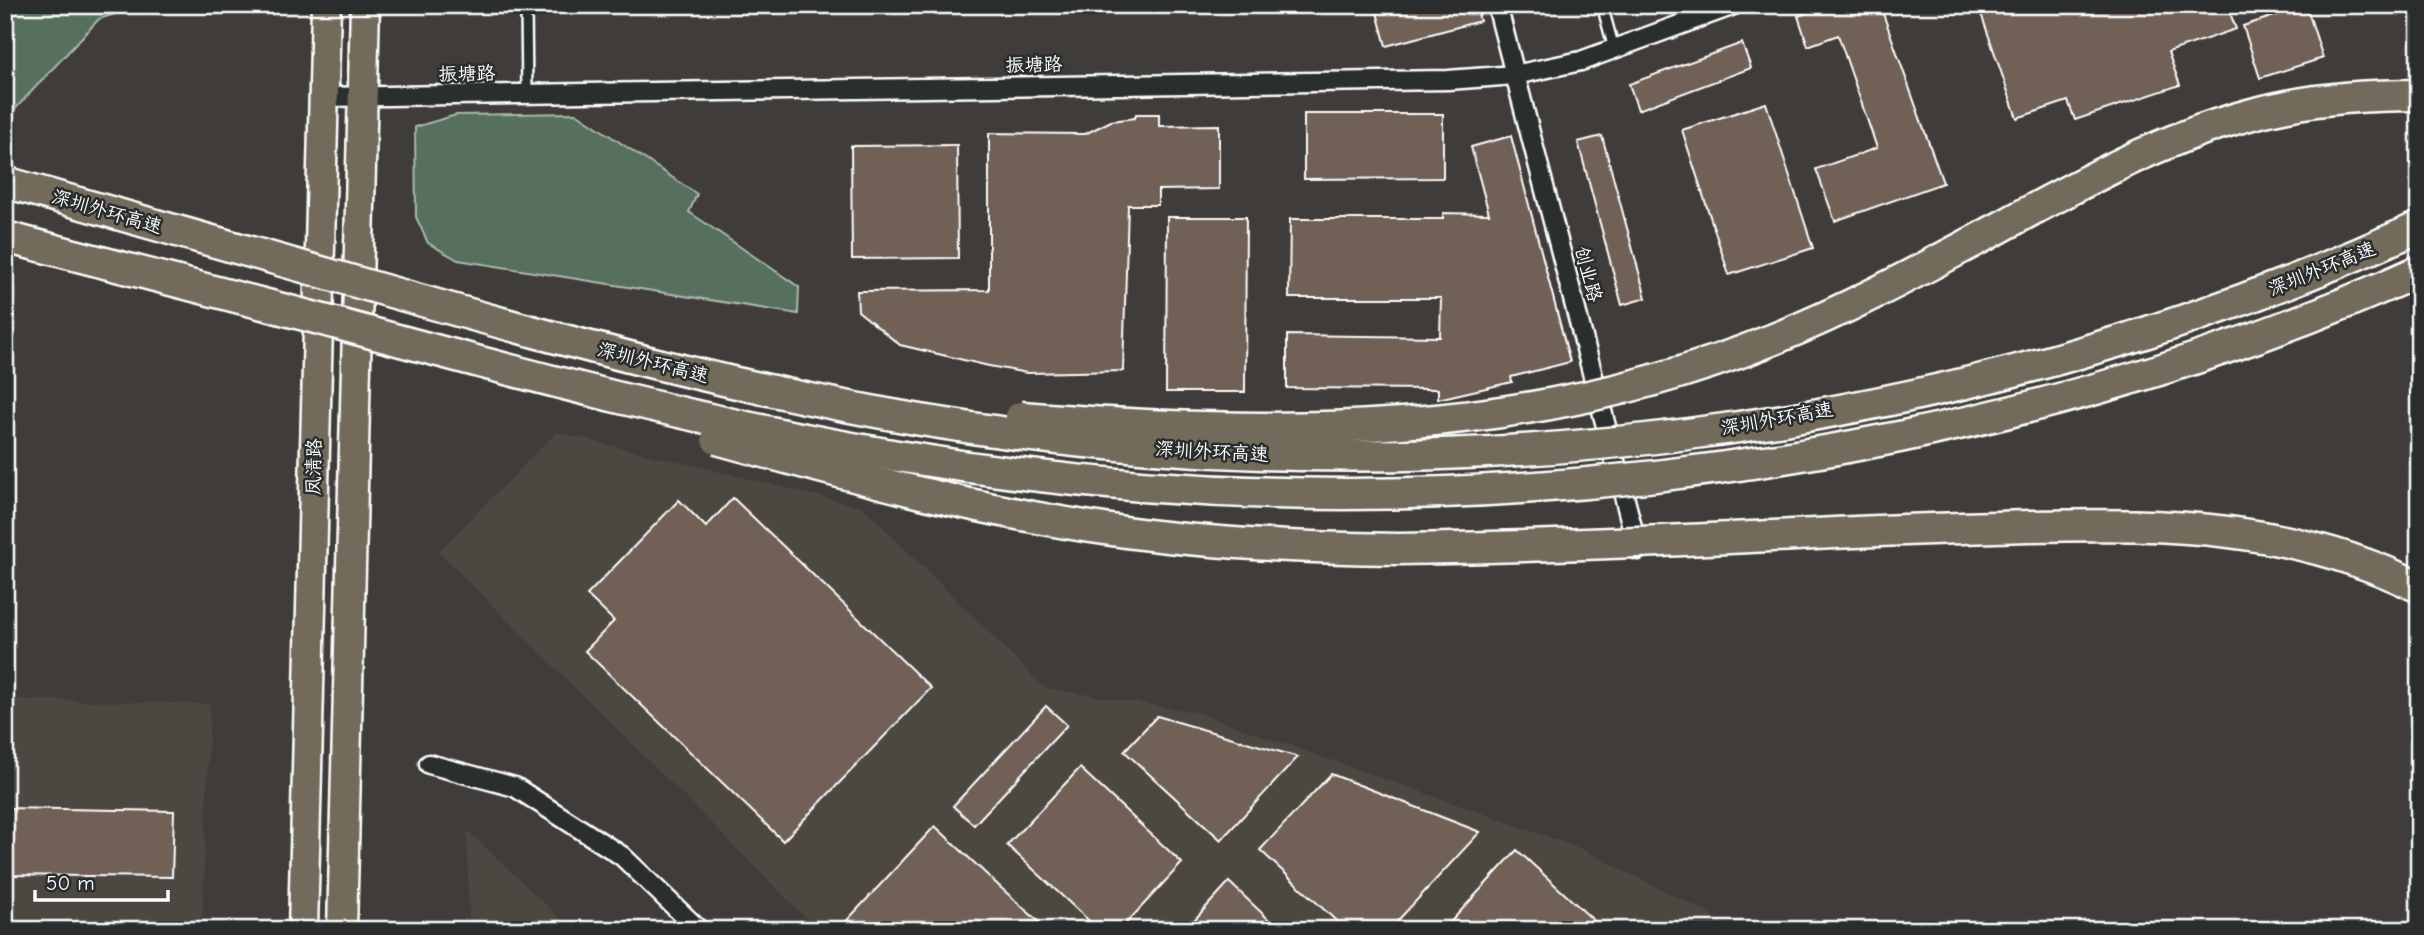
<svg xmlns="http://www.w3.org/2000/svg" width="2424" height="935" viewBox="0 0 2424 935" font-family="'Comic Neue','LXGW WenKai TC',sans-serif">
  <rect width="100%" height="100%" fill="#3f3c3a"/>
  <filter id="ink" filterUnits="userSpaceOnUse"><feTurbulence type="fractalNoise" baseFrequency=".0143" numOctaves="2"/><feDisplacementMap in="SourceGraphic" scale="14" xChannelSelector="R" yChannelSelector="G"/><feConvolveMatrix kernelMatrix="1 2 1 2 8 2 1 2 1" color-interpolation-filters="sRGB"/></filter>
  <g filter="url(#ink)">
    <g fill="#4d4742">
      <polygon points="557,432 863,507 1045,688 1196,712 1577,847 1712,915 1727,930 818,930 438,551"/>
      <polygon points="5,699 210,704 202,930 5,930"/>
      <polygon points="467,830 573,930 469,930"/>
    </g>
    <g fill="#57705d" stroke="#abb8ae" stroke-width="2">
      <polygon points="5,5 144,5 99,19 5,120"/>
      <polygon points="576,113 697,194 689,212 799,287 798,314 458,260 428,243 416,217 415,127 456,115"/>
    </g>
    <g fill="#6f6056" stroke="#fff" stroke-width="2">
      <polygon points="1375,5 1476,5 1480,21 1386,46"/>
      <polygon points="1829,5 1880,5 1943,183 1835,221 1816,169 1877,148 1838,35 1808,46 1798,16"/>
      <polygon points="1978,5 2027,5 2029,10 2043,5 2227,5 2236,29 2168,52 2180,85 2075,120 2068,101 2017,118"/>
      <polygon points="2289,5 2306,5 2323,58 2260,78 2243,26 2290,11"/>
      <polygon points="1742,43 1751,68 1638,110 1629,84"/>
      <polygon points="1766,103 1813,248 1729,275 1682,130"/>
      <polygon points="1136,114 1159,114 1159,126 1219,125 1219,189 1158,190 1158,205 1128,205 1123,371 1027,373 989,366 900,345 858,311 857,291 989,290 989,133 1085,134 1111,121 1135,118"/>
      <polygon points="1304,114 1443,114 1443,178 1304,179"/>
      <polygon points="1511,136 1570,362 1511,377 1512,382 1438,399 1438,389 1287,388 1287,335 1440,337 1441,298 1289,298 1290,219 1443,219 1443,213 1489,214 1471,147"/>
      <polygon points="1602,136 1646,298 1622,305 1578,142"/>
      <polygon points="957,145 958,258 852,259 851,146"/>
      <polygon points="1167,217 1246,217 1245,392 1166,392"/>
      <polygon points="733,498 931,688 783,841 585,651 614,621 587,595 679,500 706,527"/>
      <polygon points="1046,706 1067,725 974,825 953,806"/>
      <polygon points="1157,716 1298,757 1221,840 1124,751"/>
      <polygon points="1080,768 1182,863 1120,930 1099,930 1007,845"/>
      <polygon points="1331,774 1480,832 1389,930 1346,930 1260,850"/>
      <polygon points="5,808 174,811 172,877 5,875"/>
      <polygon points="935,826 999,886 1048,930 838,930"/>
      <polygon points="1517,850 1604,930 1443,930"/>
      <polygon points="1229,882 1280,930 1185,930"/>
    </g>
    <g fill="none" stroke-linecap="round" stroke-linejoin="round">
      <g stroke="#fff" stroke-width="14">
        <g id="service">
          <polyline points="526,5 527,94"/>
          <polyline points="1602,5 1614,49"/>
        </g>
      </g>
      <g stroke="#fff" stroke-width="23">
        <g id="minor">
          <polyline points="1497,5 1638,550"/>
          <polyline points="323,97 1448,80 1515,75 1581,61 1734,5"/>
          <polyline points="429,764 515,787 622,856 699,930"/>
        </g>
      </g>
      <g stroke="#fff" stroke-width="33">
        <g id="trunk">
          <polyline points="303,930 326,5"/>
          <polyline points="342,930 365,5"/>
        </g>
      </g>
      <use href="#service" stroke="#2a2d2e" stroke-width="9"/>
      <use href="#minor" stroke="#2a2d2e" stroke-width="18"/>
      <use href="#trunk" stroke="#726b5a" stroke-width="28"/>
      <g stroke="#fff" stroke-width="35" stroke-linecap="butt">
        <g id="motorway-bridge">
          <path d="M5 182C129 218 253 253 377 288 556 339 737 389 921 420 1420 504 1958 439 2419 227"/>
          <path d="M5 237C118 266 230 295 342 325 526 375 710 425 898 456 1233 513 1567 505 1899 437 2078 400 2252 347 2419 271"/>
          <path d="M1021 417C1279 437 1529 439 1774 339 1851 308 1924 268 1997 229 2090 178 2183 126 2287 106 2331 97 2374 95 2419 95"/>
          <path d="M717 439C847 475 977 511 1111 530 1206 544 1302 548 1398 549 1537 547 1676 541 1815 534 1887 530 1960 528 2032 526 2170 523 2292 525 2419 587"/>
        </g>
      </g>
      <use href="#motorway-bridge" stroke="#726b5a" stroke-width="30"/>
    </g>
  </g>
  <g text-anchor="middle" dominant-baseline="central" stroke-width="5" stroke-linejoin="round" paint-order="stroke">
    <g font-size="19" fill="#fff" stroke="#2a2d2e">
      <text transform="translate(1034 65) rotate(-1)">振塘路</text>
      <text transform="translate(467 74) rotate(-1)">振塘路</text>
      <text transform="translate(107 212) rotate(16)">深圳外环高速</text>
      <text transform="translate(2322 269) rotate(-22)">深圳外环高速</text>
      <text transform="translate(1588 274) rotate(75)">创业路</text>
      <text transform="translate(653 363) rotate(14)">深圳外环高速</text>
      <text transform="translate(1777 419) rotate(-10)">深圳外环高速</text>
      <text transform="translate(1212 452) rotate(3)">深圳外环高速</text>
      <text transform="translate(314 467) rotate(-89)">凤清路</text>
    </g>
  </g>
  <rect width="2424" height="935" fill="none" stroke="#2a2d2e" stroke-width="28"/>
  <rect x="14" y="14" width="2396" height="907" fill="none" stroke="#fff" stroke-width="2.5" filter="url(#ink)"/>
  <path d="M35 890v10h133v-10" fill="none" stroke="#ffffff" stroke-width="3.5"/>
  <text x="46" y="890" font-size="21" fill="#ffffff" stroke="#2a2d2e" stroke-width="5" paint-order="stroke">50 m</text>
</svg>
